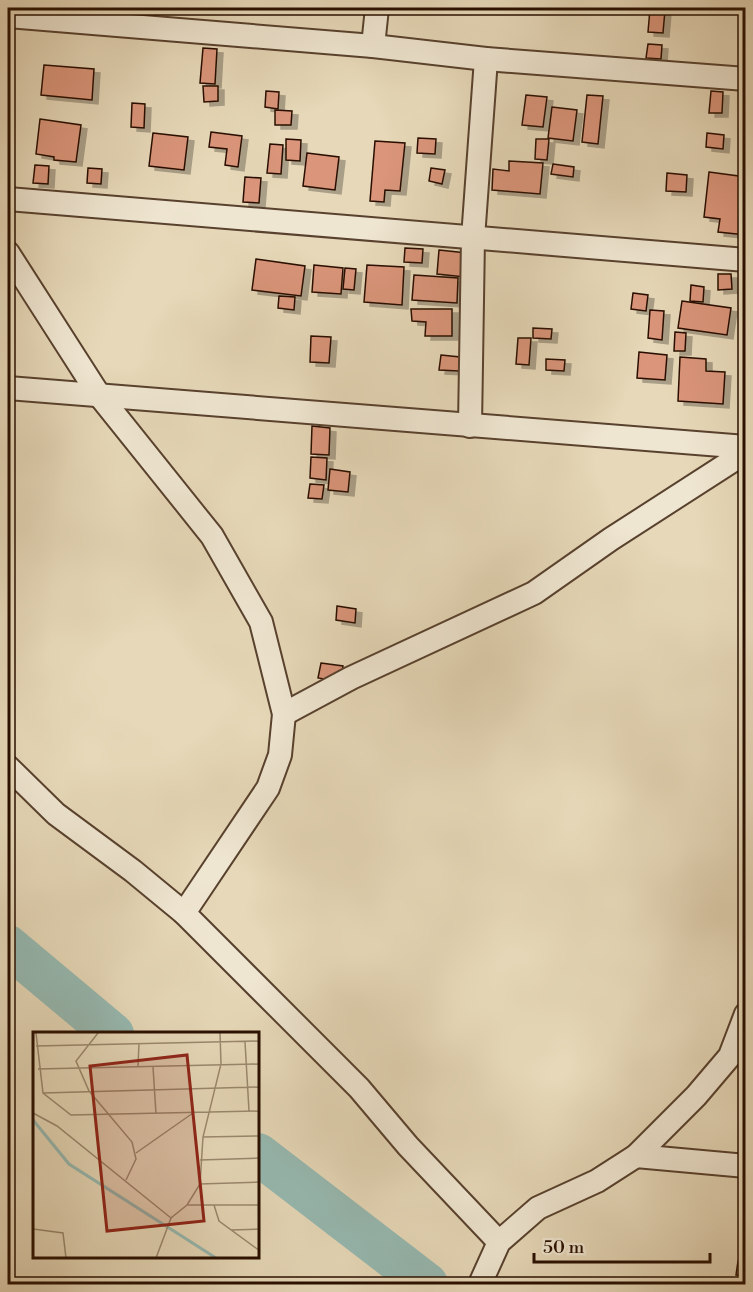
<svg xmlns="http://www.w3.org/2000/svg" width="753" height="1292" viewBox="0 0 753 1292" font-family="'Libre Bodoni',serif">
  <defs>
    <filter id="shadow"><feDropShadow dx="6" dy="4" stdDeviation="0" flood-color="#0004"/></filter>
  </defs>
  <rect width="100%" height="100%" fill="#e6d8b8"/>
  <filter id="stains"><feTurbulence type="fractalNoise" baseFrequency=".00333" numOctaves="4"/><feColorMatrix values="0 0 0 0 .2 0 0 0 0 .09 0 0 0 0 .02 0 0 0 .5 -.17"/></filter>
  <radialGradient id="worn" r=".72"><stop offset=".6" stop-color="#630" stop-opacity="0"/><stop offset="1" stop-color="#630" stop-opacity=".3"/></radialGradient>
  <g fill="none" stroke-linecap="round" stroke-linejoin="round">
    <g stroke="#96b9b1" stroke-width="42">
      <polyline points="8,946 113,1034"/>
      <polyline points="258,1154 427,1284"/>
    </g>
  </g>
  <g fill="#da957a" stroke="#290f00" stroke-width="1.5" filter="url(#shadow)">
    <polygon points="650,9 665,10 663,33 648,32"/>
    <polygon points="648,44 662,45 661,59 646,58"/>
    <polygon points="203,48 217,49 215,84 200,83"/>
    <polygon points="44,65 94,69 92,100 41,95"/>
    <polygon points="203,86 218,86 218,101 204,102"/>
    <polygon points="266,91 279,92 278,109 265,107"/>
    <polygon points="711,91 723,92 722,113 709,113"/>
    <polygon points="526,95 547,97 543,127 522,125"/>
    <polygon points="587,95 603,96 598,144 582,142"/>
    <polygon points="132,103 145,104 144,128 131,127"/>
    <polygon points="552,107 577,110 573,141 548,138"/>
    <polygon points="275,110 292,111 291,125 275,125"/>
    <polygon points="40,119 81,125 76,162 54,160 54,157 36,154"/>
    <polygon points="211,132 242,136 238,167 225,165 227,149 209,147"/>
    <polygon points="153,133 188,137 184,170 149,166"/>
    <polygon points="707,133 724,135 723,149 706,147"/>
    <polygon points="418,138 436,139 435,154 417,153"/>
    <polygon points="286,139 301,140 300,161 286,160"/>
    <polygon points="536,139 549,139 547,160 535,159"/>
    <polygon points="375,141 405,143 400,191 385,190 384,202 370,201"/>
    <polygon points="270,144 283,145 281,174 267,173"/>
    <polygon points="307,153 339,157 335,190 303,186"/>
    <polygon points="509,161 543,163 540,194 492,190 493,169 509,171"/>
    <polygon points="553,164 574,167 573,177 551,174"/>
    <polygon points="35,165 49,166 48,184 33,183"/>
    <polygon points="88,168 102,169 101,184 87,183"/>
    <polygon points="431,168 445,170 442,184 429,181"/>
    <polygon points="709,172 746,177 746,235 718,232 720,219 704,217"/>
    <polygon points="667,173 687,175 686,192 666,191"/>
    <polygon points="245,177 261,178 259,203 243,202"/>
    <polygon points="405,248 423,249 422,263 404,262"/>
    <polygon points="439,250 467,253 465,277 437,274"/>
    <polygon points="256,259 305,266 301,296 252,290"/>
    <polygon points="314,265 343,268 341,294 312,292"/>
    <polygon points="367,265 404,267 402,305 364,302"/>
    <polygon points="345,268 356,269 354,290 343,289"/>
    <polygon points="718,274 731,274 732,289 718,290"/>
    <polygon points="414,275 458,278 457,303 412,300"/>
    <polygon points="691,285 704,287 703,302 690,301"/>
    <polygon points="633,293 648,295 646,311 631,309"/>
    <polygon points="279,296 295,297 294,310 278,308"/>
    <polygon points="682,301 731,308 727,335 678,328"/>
    <polygon points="411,309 452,309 452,336 425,336 426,322 412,321"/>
    <polygon points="650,310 664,311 662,340 648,338"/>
    <polygon points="533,328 552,329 551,339 533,338"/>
    <polygon points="675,332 686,333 685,351 674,351"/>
    <polygon points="311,336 331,337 329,363 310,362"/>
    <polygon points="518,338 531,338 529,365 516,364"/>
    <polygon points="639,352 667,355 665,380 637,378"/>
    <polygon points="441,355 460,357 459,371 439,370"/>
    <polygon points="680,357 706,359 706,371 725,372 723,404 678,401"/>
    <polygon points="546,359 565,360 564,371 546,370"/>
    <polygon points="312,426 330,428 329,455 311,454"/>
    <polygon points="311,457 327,458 326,480 310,478"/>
    <polygon points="330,469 350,472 348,492 328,490"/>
    <polygon points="310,484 324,485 322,499 308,498"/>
    <polygon points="337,606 356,609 355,623 336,620"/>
    <polygon points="321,663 343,666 341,682 318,678"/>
    <polygon points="740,1232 746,1232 746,1260 739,1260"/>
    <polygon points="738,1261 746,1262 746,1276 736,1275"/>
  </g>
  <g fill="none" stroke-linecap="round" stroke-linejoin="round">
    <g stroke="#58412e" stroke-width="26">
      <g id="minor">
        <polyline points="8,16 373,46 486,59 746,79"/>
        <polyline points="373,46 377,8"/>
        <polyline points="8,199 746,260"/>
        <polyline points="8,253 99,395 212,536 261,622 284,714 280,755 268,788 184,913"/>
        <polyline points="8,388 746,447"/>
        <polyline points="470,426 473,238 486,59"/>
        <polyline points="284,714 351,678 534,593 611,539 746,452"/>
        <polyline points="8,767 56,814 133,871 184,913 359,1088 408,1146 499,1242"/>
        <polyline points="636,1156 746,1166"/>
        <polyline points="480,1284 499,1242 538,1208 597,1181 636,1156 696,1096 730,1056 746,1014"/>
      </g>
    </g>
    <use href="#minor" stroke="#efe6d1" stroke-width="22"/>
  </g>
  <g transform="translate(33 1032)">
    <rect width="226" height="226" fill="#e6d8b8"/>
    <path fill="none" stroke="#96b9b1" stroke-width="3" d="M0 88 36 132 183 226"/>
    <path fill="none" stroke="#9a886e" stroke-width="1.5" d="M3 1 10 61 38 83 227 79M65 1 43 29 56 59 99 110 103 127 93 148M187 1 188 32 170 105 167 152 227 150M212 10 216 79M3 14 227 9M105 34 106 11M120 35 123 82M5 37 227 32M10 61 227 55M0 81 24 94 138 186M170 105 227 104M103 121 160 81M167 128 227 126M154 173H227M181 173 186 189 227 219M0 197 30 201 33 226M198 198 227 197M123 226 138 186 154 173 167 152"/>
    <path fill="#8f2418" fill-opacity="0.15" stroke="#8f2418" stroke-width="3" d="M154 23 171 189 74 199 57 34Z"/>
    <rect width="226" height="226" fill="none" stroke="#290f00" stroke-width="3"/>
  </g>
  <rect width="753" height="1292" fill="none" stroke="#e6d8b8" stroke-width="30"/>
  <rect x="9" y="9" width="735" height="1274" fill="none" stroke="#290f00" stroke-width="3"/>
  <rect x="15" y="15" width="723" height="1262" fill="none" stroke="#290f00" stroke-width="1.5"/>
  <path d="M534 1253v9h176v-9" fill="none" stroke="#290f00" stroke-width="3"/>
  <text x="543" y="1253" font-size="18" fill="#290f00" stroke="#efe6d1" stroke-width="4.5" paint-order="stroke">50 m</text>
  <rect width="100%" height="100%" filter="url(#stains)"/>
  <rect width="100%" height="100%" fill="url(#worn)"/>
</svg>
